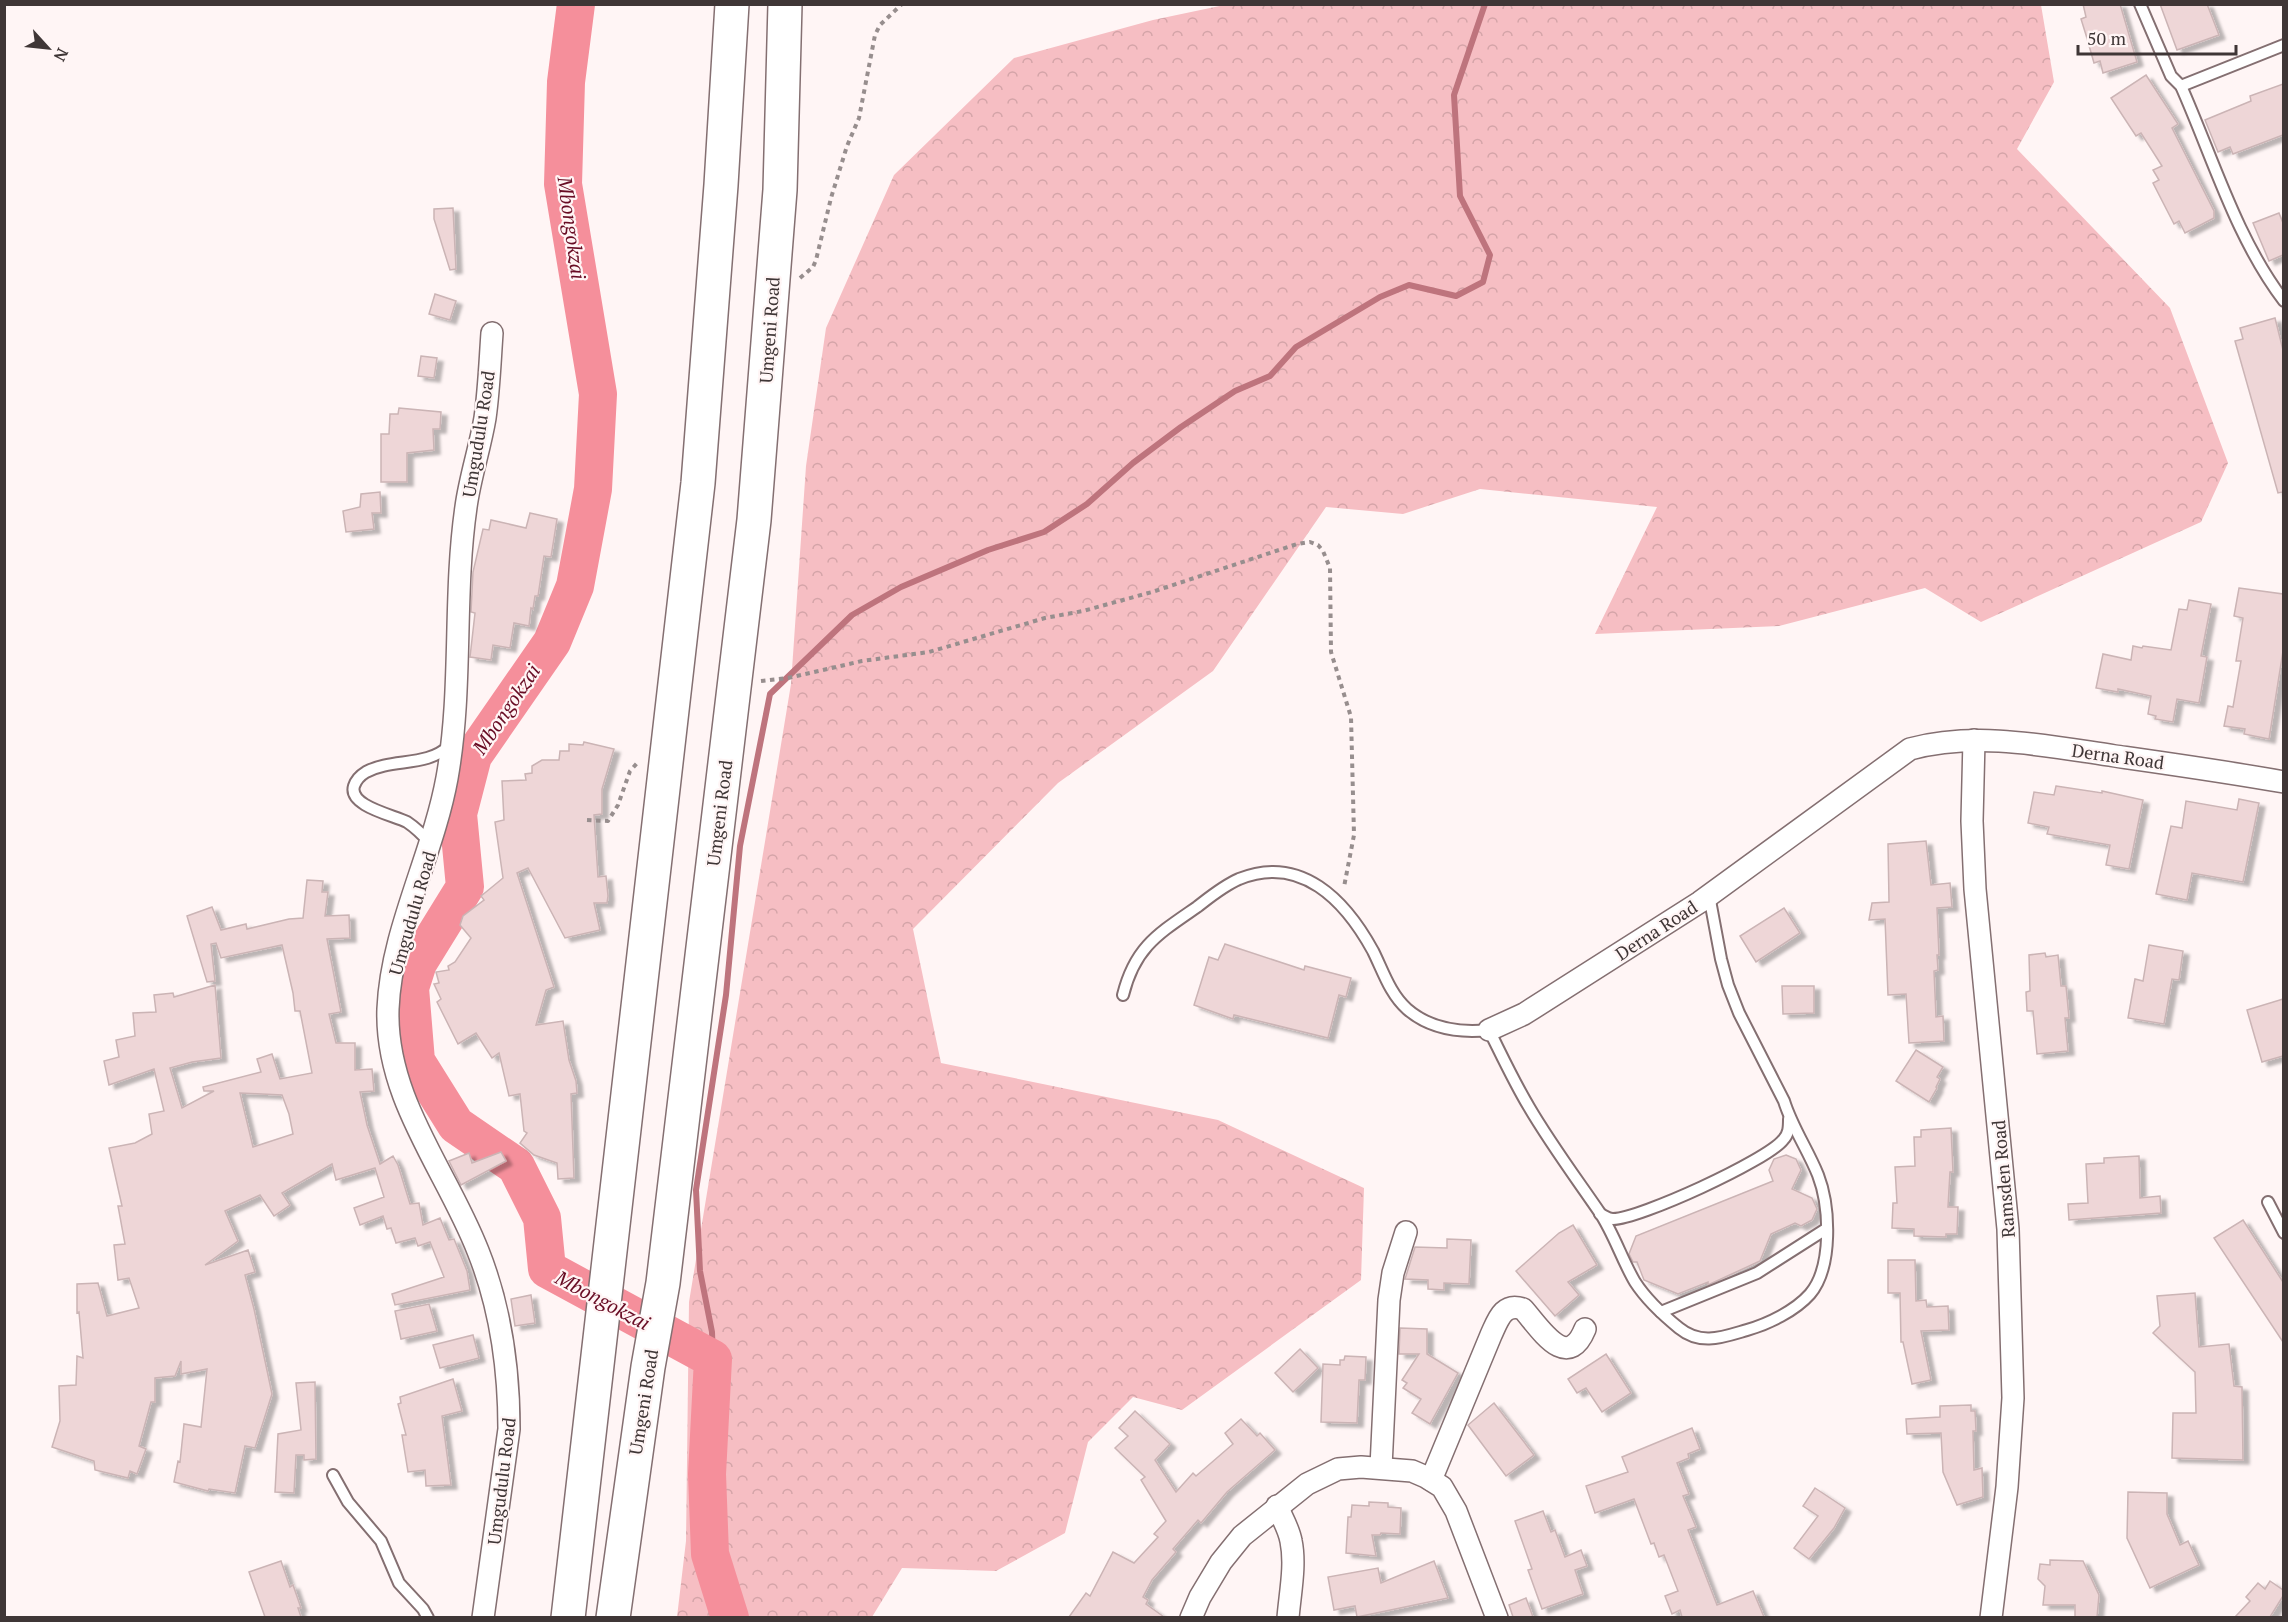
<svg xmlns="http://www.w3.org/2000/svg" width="2288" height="1622" viewBox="0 0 2288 1622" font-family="'PT Serif',serif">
  <defs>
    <pattern id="forest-crowns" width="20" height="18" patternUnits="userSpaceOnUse" patternTransform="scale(1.5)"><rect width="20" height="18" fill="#f6bec3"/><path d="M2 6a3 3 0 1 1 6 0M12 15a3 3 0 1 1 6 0" fill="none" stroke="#d4a4a8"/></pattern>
    <filter id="shadow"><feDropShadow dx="6" dy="4" stdDeviation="1.5" flood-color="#0004"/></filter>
  </defs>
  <rect width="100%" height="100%" fill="#fff5f5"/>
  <polygon fill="url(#forest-crowns)" points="1229,4 2041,5 2054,82 2017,149 2170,308 2228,463 2201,522 1981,622 1925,588 1779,626 1595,634 1657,507 1480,489 1403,514 1326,507 1213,671 1058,783 913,929 941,1063 1218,1120 1364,1188 1361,1280 1182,1410 1133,1397 1088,1442 1065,1533 996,1571 902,1568 872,1617 677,1617 686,1541 689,1302 791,684 806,466 826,328 894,175 1014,58 1153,20"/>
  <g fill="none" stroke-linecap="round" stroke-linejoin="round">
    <polyline stroke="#be747d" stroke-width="6" points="713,1359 712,1332 700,1271 696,1190 726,995 740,846 770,694 852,615 901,587 988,550 1044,532 1087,504 1133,463 1181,427 1235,391 1270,376 1296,347 1380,297 1409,285 1456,296 1483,282 1490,255 1460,196 1454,95 1485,4"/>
    <polyline stroke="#f58f9b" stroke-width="38" points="576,4 566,82 563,184 598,394 593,489 575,586 552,642 473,756 458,814 465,887 418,963 410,988 416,1061 456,1125 516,1166 542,1218 547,1269 713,1359 707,1474 710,1554 730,1618"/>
  </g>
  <g fill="#eed6d7" stroke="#cbb4b5" stroke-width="1.5" fill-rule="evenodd" filter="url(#shadow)">
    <polygon points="2083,4 2120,4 2137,62 2103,73 2100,61 2094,63 2086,35 2081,19 2086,17"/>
    <polygon points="2160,4 2207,4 2219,35 2177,50"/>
    <polygon points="2146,75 2178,124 2172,128 2214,211 2214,218 2185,233 2179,221 2174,224 2153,183 2159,180 2153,170 2162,166 2141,133 2136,136 2111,98"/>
    <polygon points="2283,84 2283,135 2233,154 2230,147 2218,152 2205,120 2251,101 2250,96"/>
    <polygon points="453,208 456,269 450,270 434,219 434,209"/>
    <polygon points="2279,213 2283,223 2283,255 2269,261 2253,223"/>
    <polygon points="435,294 456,301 450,320 429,314"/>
    <polygon points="2275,318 2283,350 2283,492 2278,493 2235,341 2243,339 2240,328"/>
    <polygon points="421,356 437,358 434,378 418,376"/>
    <polygon points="399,408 441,412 440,429 433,429 434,450 407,453 407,482 381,482 381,434 389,434 390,414 398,414"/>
    <polygon points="380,492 381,513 372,513 374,529 346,532 343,511 360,507 361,494"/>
    <polygon points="530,513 557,519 551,557 544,556 538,596 535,596 533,609 531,608 529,626 514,623 510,648 493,645 491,660 470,657 475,613 471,612 473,572 483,529 489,530 491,520 526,528"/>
    <polygon points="2239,588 2283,594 2283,651 2269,739 2244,734 2245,729 2224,726 2228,706 2233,707 2241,661 2236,661 2243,618 2234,616"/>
    <polygon points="2189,600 2211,604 2201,656 2207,657 2199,703 2177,699 2173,722 2155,719 2156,716 2148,714 2151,696 2118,689 2118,692 2096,688 2103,654 2131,660 2133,646 2142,648 2143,646 2171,650 2179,609 2187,610"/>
    <polygon points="584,742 614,749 602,789 602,814 594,815 598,877 606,876 608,896 607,903 594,903 600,930 565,938 528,868 517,873 554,987 546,990 536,1025 563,1021 569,1060 576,1081 577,1093 571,1094 574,1178 558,1179 557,1163 534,1155 520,1143 527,1133 524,1131 520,1094 509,1096 499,1053 492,1058 476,1033 458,1044 437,1002 441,999 434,984 439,983 436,972 449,970 448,966 455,962 471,938 460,925 463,916 484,900 481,896 486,892 503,878 495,822 504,820 502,781 526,780 525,774 532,773 532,766 542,760 559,760 560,751 569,751 569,744 583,745"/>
    <polygon points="2056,786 2102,793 2102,791 2143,800 2129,869 2106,865 2110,845 2047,834 2049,827 2028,823 2034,792 2054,795"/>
    <polygon points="2239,799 2259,803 2243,882 2192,873 2187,900 2156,894 2171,826 2182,828 2186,801 2237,810"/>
    <polygon points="1926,841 1931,885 1950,883 1952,907 1937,908 1939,955 1937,955 1938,970 1934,971 1936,1017 1943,1016 1944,1041 1909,1043 1906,994 1888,995 1885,919 1869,920 1872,903 1889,902 1888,844"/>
    <path d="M307 880 323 881 322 892H328L325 916 349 915 350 938 327 939 341 1012 329 1014 336 1043H355V1070L372 1069 374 1091 360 1092 367 1125 380 1164 393 1156 398 1165 410 1204 419 1203 423 1225 440 1218 449 1240 454 1239 467 1271 470 1290 395 1305 392 1294 444 1277 430 1242 418 1246 415 1238 396 1243 391 1228 387 1229 383 1216 360 1225 354 1208 384 1197 375 1168 336 1180 332 1164 282 1193 290 1205 274 1216 260 1195 225 1211 238 1241 205 1265 248 1250 255 1272 245 1275 254 1309 272 1394 255 1448 245 1446 235 1493 209 1489 208 1491 174 1482 178 1461 180 1462 184 1424 201 1427 207 1369 181 1374V1361L175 1376 155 1378V1402H151L139 1446 146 1449 137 1474 130 1471 128 1478 95 1470 94 1461 52 1447 60 1421 59 1386 76 1385 77 1356 83 1358 79 1312 77 1313V1284L98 1283 107 1316 139 1308 129 1278 118 1280 114 1245 125 1244 118 1206H122L109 1148 135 1143 152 1134 149 1114 164 1111 154 1069 109 1085 104 1061 119 1057 116 1040 135 1036 133 1013 156 1012 154 995 173 993 174 997 215 985 221 1058 192 1062 170 1068 182 1108 214 1091H204L203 1087 261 1072 257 1059 272 1054 280 1079 312 1073 300 1011H295L293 993 282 945 221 958 216 943 211 944 215 981 207 982 187 916 212 907 221 930 246 924 247 929 289 919 303 918ZM240 1093 282 1095 289 1114 293 1134 253 1147Z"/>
    <polygon points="1784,908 1800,933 1756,962 1740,936"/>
    <polygon points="1225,944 1304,970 1305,966 1351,978 1346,997 1339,995 1328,1038 1234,1015 1233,1019 1194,1005 1209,957 1218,960"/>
    <polygon points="2149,945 2183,951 2179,980 2172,979 2164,1024 2128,1018 2135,979 2143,981"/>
    <polygon points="2045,953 2046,957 2058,955 2061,986 2066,986 2069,1018 2065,1018 2068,1051 2037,1054 2033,1011 2027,1011 2026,992 2030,991 2029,955"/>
    <polygon points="1782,986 1814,986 1814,1013 1783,1014"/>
    <polygon points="2283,999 2283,1056 2262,1062 2247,1010"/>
    <polygon points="1916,1050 1943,1067 1937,1077 1940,1079 1936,1087 1937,1088 1929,1102 1896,1081"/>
    <polygon points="1951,1128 1953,1172 1950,1172 1948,1207 1958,1207 1957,1234 1946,1234 1946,1237 1914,1236 1914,1229 1892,1228 1893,1203 1897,1203 1895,1167 1915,1166 1914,1137 1921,1137 1921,1130"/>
    <polygon points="501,1152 506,1161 461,1185 449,1161 469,1153 472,1163"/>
    <polygon points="1786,1155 1796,1159 1801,1170 1792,1189 1812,1198 1817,1209 1812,1220 1801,1226 1795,1223 1771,1234 1760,1261 1708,1285 1708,1282 1678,1294 1644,1280 1637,1262 1633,1262 1629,1254 1636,1236 1773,1181 1769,1170 1774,1159"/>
    <polygon points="2139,1156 2140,1198 2160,1196 2161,1213 2069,1220 2068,1204 2088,1203 2086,1164 2104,1163 2104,1158"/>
    <polygon points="2243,1220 2283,1282 2283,1342 2214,1238"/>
    <polygon points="1573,1225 1597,1265 1568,1282 1579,1295 1555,1316 1516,1271 1559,1233"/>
    <polygon points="1447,1239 1471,1240 1469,1284 1444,1283 1444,1290 1428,1289 1428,1280 1405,1279 1415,1247 1447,1248"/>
    <polygon points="1888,1260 1915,1260 1916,1301 1926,1300 1927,1307 1948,1306 1949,1330 1921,1331 1931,1380 1912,1384 1903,1342 1901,1342 1900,1293 1888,1293"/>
    <polygon points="2195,1293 2199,1347 2229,1344 2234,1386 2242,1387 2243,1460 2172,1458 2173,1413 2196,1413 2195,1372 2153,1333 2160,1326 2157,1296"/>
    <polygon points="531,1295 535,1323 515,1326 511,1299"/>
    <polygon points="429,1304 437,1331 401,1339 395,1311"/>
    <polygon points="1400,1328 1427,1329 1427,1354 1458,1373 1430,1424 1412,1413 1421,1399 1403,1388 1407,1383 1402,1380 1419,1354 1399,1354"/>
    <polygon points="473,1335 479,1358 440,1368 433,1345"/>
    <polygon points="1300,1349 1318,1368 1293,1392 1275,1373"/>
    <polygon points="1606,1354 1631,1393 1602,1412 1586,1388 1577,1393 1568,1379"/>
    <polygon points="1345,1356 1366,1357 1365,1380 1359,1380 1357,1423 1321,1422 1323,1364 1340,1365 1340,1360 1344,1360"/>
    <polygon points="453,1379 462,1411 442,1416 451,1485 426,1486 425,1470 408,1472 402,1435 406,1435 398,1404 401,1403 400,1397"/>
    <polygon points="315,1382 316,1459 304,1460 304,1455 296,1455 294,1493 275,1492 278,1434 301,1430 296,1383"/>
    <polygon points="1494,1403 1534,1455 1506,1476 1468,1425"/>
    <polygon points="1971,1405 1971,1411 1975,1411 1976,1431 1973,1431 1974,1470 1982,1468 1983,1497 1957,1505 1943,1472 1941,1433 1907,1434 1906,1419 1940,1417 1940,1406"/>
    <polygon points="1135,1411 1170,1444 1155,1460 1176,1492 1193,1473 1196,1476 1233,1444 1225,1433 1241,1419 1257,1436 1260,1433 1275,1450 1227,1492 1201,1523 1198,1520 1173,1549 1176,1552 1152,1580 1143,1597 1148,1600 1146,1604 1164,1617 1069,1617 1086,1593 1090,1596 1113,1552 1134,1563 1158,1537 1154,1534 1166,1521 1141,1480 1145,1477 1115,1448 1128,1436 1119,1428"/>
    <polygon points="1692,1428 1700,1449 1688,1454 1689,1458 1677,1463 1689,1494 1683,1496 1696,1527 1688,1530 1717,1605 1753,1591 1764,1617 1682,1617 1680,1610 1672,1614 1665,1596 1678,1591 1664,1555 1659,1557 1654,1543 1651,1544 1634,1499 1595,1513 1586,1486 1628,1472 1622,1457"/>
    <polygon points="1815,1488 1845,1508 1834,1528 1809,1559 1794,1548 1818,1516 1803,1506"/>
    <polygon points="2128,1492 2167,1493 2167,1514 2180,1545 2188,1541 2199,1565 2150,1588 2127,1538"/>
    <polygon points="1369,1502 1388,1503 1388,1507 1401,1508 1400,1534 1381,1533 1380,1535 1372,1535 1376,1556 1346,1553 1348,1517 1351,1517 1352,1505 1369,1506"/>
    <polygon points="1543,1511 1551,1532 1555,1530 1565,1557 1581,1550 1587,1566 1575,1570 1583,1594 1542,1609 1528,1570 1532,1569 1515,1521"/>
    <polygon points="2050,1560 2083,1561 2099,1595 2097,1617 2075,1617 2075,1605 2043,1605 2045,1586 2038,1579 2040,1564 2050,1565"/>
    <polygon points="281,1561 290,1587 293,1585 301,1608 298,1608 301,1617 265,1617 249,1572"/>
    <polygon points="1434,1561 1448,1598 1357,1617 1355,1606 1334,1610 1328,1577 1378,1568 1381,1583"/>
    <polygon points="2270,1581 2283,1590 2283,1596 2270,1617 2235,1617 2250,1601 2246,1597 2258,1583 2265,1589"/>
    <polygon points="1526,1598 1533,1617 1513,1617 1509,1605"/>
  </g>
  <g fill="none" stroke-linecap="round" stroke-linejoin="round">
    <g stroke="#846f71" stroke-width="14">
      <g id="lane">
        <path d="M2140 4 2171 76 2181 86C2213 158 2236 238 2284 301"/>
        <polyline points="2181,86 2284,45"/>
        <path d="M431 844C424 836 416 828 407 822 393 815 348 806 354 786 356 780 361 775 366 772 392 758 427 767 449 746"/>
        <path d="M1123 995C1135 947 1158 934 1197 907 1210 897 1223 886 1239 879 1301 854 1345 900 1373 951 1383 971 1390 994 1407 1009 1430 1029 1460 1033 1489 1030 1502 1056 1514 1082 1529 1107 1550 1143 1576 1178 1600 1213 1614 1234 1622 1260 1635 1282 1646 1299 1663 1315 1679 1328 1701 1346 1723 1337 1747 1330 1768 1324 1795 1311 1810 1294 1833 1267 1830 1206 1818 1175 1808 1150 1792 1127 1784 1101L1739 1013 1728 985 1721 959 1709 895"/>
        <polyline points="2268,1202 2284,1233"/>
        <path d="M1600 1214C1605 1216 1608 1219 1613 1219 1639 1219 1766 1161 1783 1140 1789 1134 1789 1127 1789 1119"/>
        <polyline points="1661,1312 1757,1273 1826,1229"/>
        <polyline points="333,1475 348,1502 381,1541 399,1583 423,1609 428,1618"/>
      </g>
    </g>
    <g stroke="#846f71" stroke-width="24">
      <g id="street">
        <polyline points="1974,740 1972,821 1975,889 2008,1229 2013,1398 2007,1487 1991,1618"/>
        <path d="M1489 1030 1524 1014 1700 902 1910 749C1978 731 2047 746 2115 756 2171 764 2228 772 2284 782"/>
        <polyline points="1381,1467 1389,1300 1393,1273 1406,1232"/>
        <path d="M1431 1480 1491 1335C1498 1320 1503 1302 1523 1309 1540 1328 1567 1373 1585 1329"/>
        <path d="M1277 1506C1282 1518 1289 1529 1291 1541 1296 1565 1290 1593 1288 1618"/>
        <path d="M483 1618 509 1429C509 1370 500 1306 478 1251 447 1171 385 1099 388 1009 391 931 433 855 447 778 463 689 453 597 466 507 470 477 480 448 485 418 489 390 490 361 492 333"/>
        <polyline points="1191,1618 1200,1597 1221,1562 1242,1536 1307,1484 1338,1469 1361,1467 1412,1471 1426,1477 1442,1487 1456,1511 1497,1618"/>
      </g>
    </g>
    <g stroke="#846f71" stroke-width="36">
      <g id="highway">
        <polyline points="568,1618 698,483 721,185 732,4"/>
        <polyline points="613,1618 648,1367 663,1283 754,520 780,190 785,4"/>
      </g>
    </g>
    <g stroke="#978e8e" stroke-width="4" stroke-dasharray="4.5 4.5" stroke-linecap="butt">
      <polyline points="800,278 813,267 816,260 831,198 847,146 859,118 875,35 880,25 902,4"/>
      <polyline points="761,681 788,678 862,661 929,652 1045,618 1083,611 1152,592 1297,544 1310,542 1318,545 1323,551 1330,568 1331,652 1351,717 1354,835 1344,887"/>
      <polyline points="587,820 608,821 618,805 630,771 639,761"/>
    </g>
    <use href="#lane" stroke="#fff" stroke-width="10"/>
    <use href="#street" stroke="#fff" stroke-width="21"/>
    <use href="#highway" stroke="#fff" stroke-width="33"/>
  </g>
  <g text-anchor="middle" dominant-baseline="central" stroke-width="4.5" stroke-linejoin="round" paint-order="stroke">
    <g font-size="18" fill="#3f3636" stroke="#fff5f5">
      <text transform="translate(769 330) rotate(-86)">Umgeni Road</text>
      <text transform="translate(478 434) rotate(-81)">Umgudulu Road</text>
      <text transform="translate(2118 756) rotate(8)">Derna Road</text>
      <text transform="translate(719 813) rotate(-83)">Umgeni Road</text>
      <text transform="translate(412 913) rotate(-74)">Umgudulu Road</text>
      <text transform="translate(1656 930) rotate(-33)">Derna Road</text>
      <text transform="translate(2003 1179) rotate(-95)">Ramsden Road</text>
      <text transform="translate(643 1402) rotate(-81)">Umgeni Road</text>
      <text transform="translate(501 1481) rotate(-83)">Umgudulu Road</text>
    </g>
    <g font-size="20" font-style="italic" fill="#680c24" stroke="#fff5f5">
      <text transform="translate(572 228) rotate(82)">Mbongokzai</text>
      <text transform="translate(506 709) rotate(-56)">Mbongokzai</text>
      <text transform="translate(603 1300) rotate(28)">Mbongokzai</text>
    </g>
  </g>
  <rect width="2288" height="1622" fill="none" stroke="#3f3636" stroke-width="12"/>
  <g transform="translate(48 48) rotate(117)" stroke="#fff5f5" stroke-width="4.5" paint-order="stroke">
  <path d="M0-4.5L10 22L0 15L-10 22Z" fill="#3f3636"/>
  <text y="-9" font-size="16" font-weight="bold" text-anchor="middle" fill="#3f3636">N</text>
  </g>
  <path d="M2078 45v9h158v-9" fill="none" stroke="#3f3636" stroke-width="3"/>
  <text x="2087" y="45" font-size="18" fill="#3f3636" stroke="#fff5f5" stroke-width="4.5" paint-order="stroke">50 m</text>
</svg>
